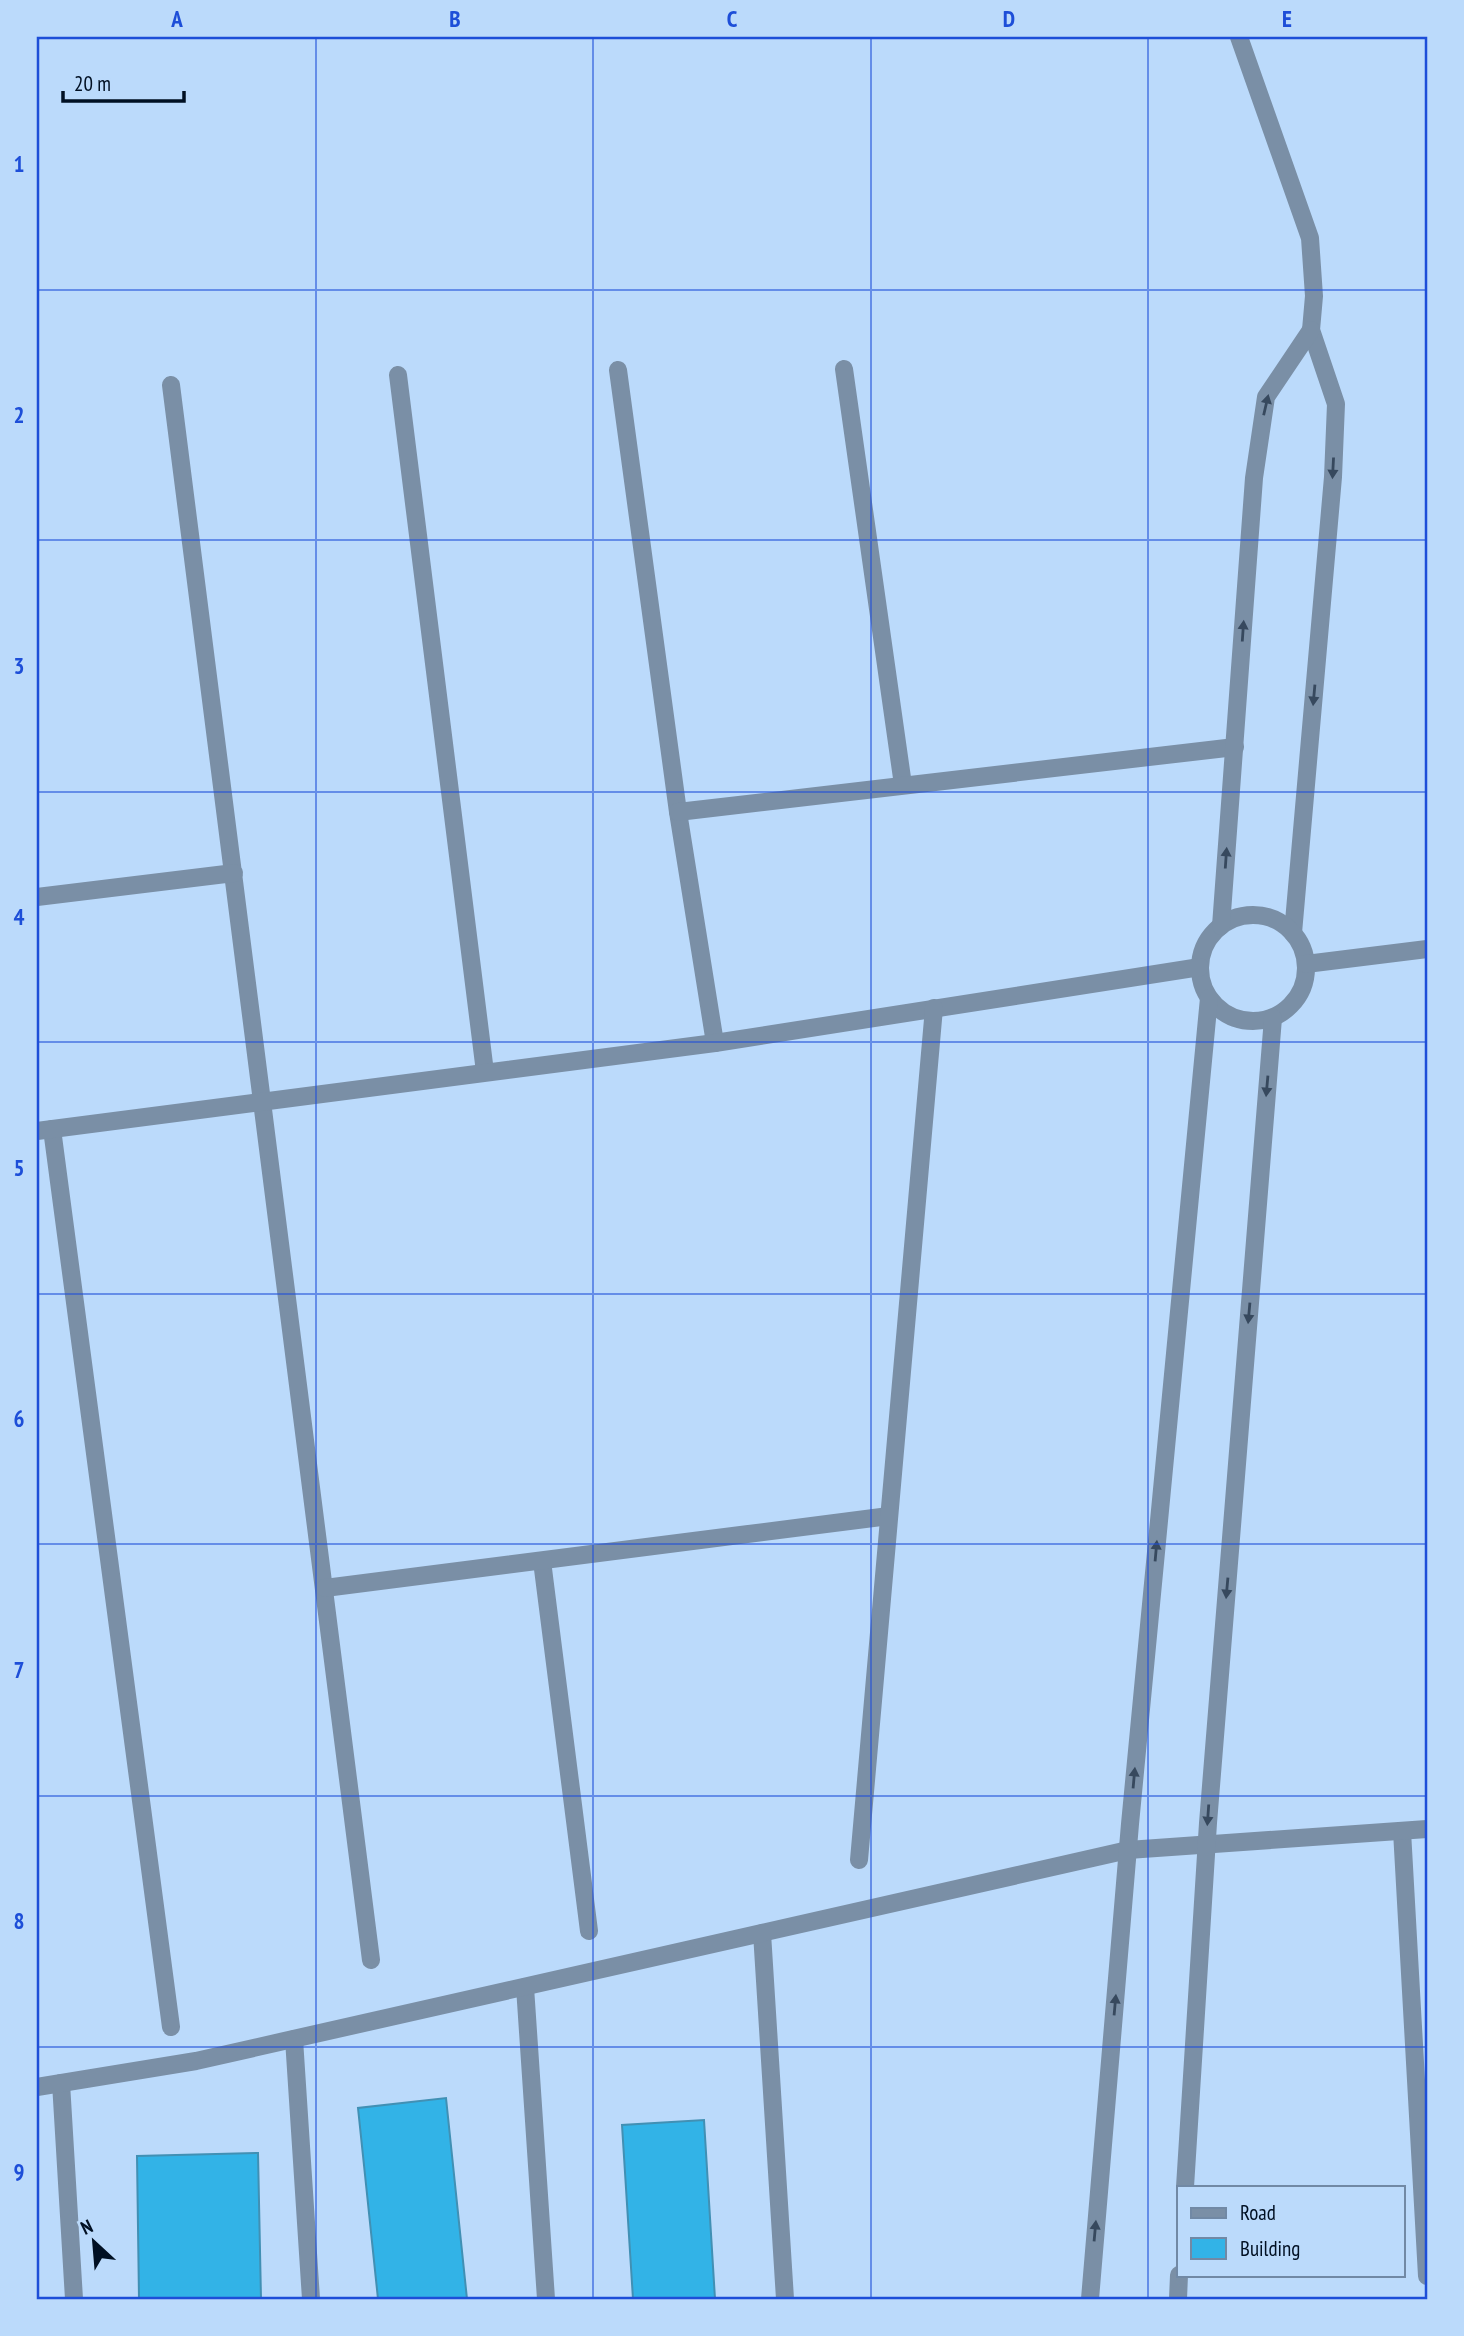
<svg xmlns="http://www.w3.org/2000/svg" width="1464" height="2336" viewBox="0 0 1464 2336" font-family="'PT Sans Narrow',sans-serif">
  <rect width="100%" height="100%" fill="#bbdafb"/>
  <g fill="#32b3e7" stroke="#4190b4" stroke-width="2">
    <polygon points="446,2098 467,2299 378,2299 358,2108"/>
    <polygon points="704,2120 715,2299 633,2299 622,2125"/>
    <polygon points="258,2153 261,2299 139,2299 137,2156"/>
  </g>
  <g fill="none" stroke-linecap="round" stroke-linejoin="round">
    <g stroke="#7a8fa6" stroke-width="18">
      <polyline points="1239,37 1310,238 1314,296 1311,330 1336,404 1333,477 1293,933"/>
      <polyline points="844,369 903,785"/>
      <polyline points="618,370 678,812 715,1043"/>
      <polyline points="398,375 485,1072"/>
      <polyline points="171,385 371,1960"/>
      <polyline points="678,812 1235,747"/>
      <polyline points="37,897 234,873"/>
      <circle cx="1253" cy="968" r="53"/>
      <polyline points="1221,926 1254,478 1266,397 1311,330"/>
      <polyline points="1306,964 1427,949"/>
      <polyline points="52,1129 171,2027"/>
      <polyline points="37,1131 715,1043 1200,967"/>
      <polyline points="542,1561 589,1931"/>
      <polyline points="325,1588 889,1516"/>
      <polyline points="1402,1831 1427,2276"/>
      <polyline points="859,1860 934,1008"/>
      <polyline points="762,1933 785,2299"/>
      <polyline points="525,1987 546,2299"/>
      <polyline points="294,2039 311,2299"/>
      <polyline points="61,2083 74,2299"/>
      <polyline points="37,2087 196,2061 1128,1850 1427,1829"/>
      <polyline points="1185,2187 1208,1823 1273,1018"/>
      <polyline points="1090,2299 1130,1824 1209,998"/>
      <polyline points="1178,2299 1179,2275"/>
    </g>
  </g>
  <defs><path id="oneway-solid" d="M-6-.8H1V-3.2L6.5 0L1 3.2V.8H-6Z" transform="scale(1.75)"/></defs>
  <g fill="#37495e">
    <use href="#oneway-solid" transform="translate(1266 405) rotate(-77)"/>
    <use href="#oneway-solid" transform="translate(1333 468) rotate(93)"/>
    <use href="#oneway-solid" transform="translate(1243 631) rotate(-86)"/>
    <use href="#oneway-solid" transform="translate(1314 695) rotate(95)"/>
    <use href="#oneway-solid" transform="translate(1226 858) rotate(-86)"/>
    <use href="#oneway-solid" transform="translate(1267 1086) rotate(95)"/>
    <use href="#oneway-solid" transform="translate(1249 1313) rotate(95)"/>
    <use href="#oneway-solid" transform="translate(1156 1551) rotate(-85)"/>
    <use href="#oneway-solid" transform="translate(1227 1588) rotate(95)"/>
    <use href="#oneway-solid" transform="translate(1134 1778) rotate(-85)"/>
    <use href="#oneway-solid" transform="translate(1208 1815) rotate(94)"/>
    <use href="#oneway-solid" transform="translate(1115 2005) rotate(-85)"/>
    <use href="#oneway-solid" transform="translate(1095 2231) rotate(-85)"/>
  </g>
  <path fill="none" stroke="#1d4ed8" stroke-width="2" stroke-opacity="0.55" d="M316 37V2299M593 37V2299M871 37V2299M1148 37V2299M37 290H1427M37 540H1427M37 792H1427M37 1042H1427M37 1294H1427M37 1544H1427M37 1796H1427M37 2047H1427"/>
  <rect width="1464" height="2336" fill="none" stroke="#bbdafb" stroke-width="77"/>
  <rect x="1177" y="2186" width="228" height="91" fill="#bbdafb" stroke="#7189a5" stroke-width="2"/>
  <rect x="1191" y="2208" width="35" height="10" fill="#7a8fa6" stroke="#7189a5" stroke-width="2"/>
  <text x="1240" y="2220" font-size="21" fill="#011023">Road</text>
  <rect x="1191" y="2238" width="35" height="21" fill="#32b3e7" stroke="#7189a5" stroke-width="2"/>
  <text x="1240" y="2256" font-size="21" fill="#011023">Building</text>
  <g transform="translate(94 2242) rotate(334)" stroke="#bbdafb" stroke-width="5" paint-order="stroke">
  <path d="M0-5L12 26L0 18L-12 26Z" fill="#011023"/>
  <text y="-10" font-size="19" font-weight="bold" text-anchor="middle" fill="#011023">N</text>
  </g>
  <path d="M63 91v10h121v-10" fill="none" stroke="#011023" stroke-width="3.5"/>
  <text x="74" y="91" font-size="21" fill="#011023" stroke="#bbdafb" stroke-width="5" paint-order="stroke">20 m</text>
  <rect x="38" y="38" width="1388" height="2260" fill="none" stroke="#1d4ed8" stroke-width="2.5"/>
  <g font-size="23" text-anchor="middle" font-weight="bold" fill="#1d4ed8">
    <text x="177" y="27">A</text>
    <text x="455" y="27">B</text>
    <text x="732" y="27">C</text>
    <text x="1009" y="27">D</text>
    <text x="1287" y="27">E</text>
    <text x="19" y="172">1</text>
    <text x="19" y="423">2</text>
    <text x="19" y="674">3</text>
    <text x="19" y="925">4</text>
    <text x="19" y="1176">5</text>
    <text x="19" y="1427">6</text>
    <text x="19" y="1678">7</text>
    <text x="19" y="1929">8</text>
    <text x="19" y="2180">9</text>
  </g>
</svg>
